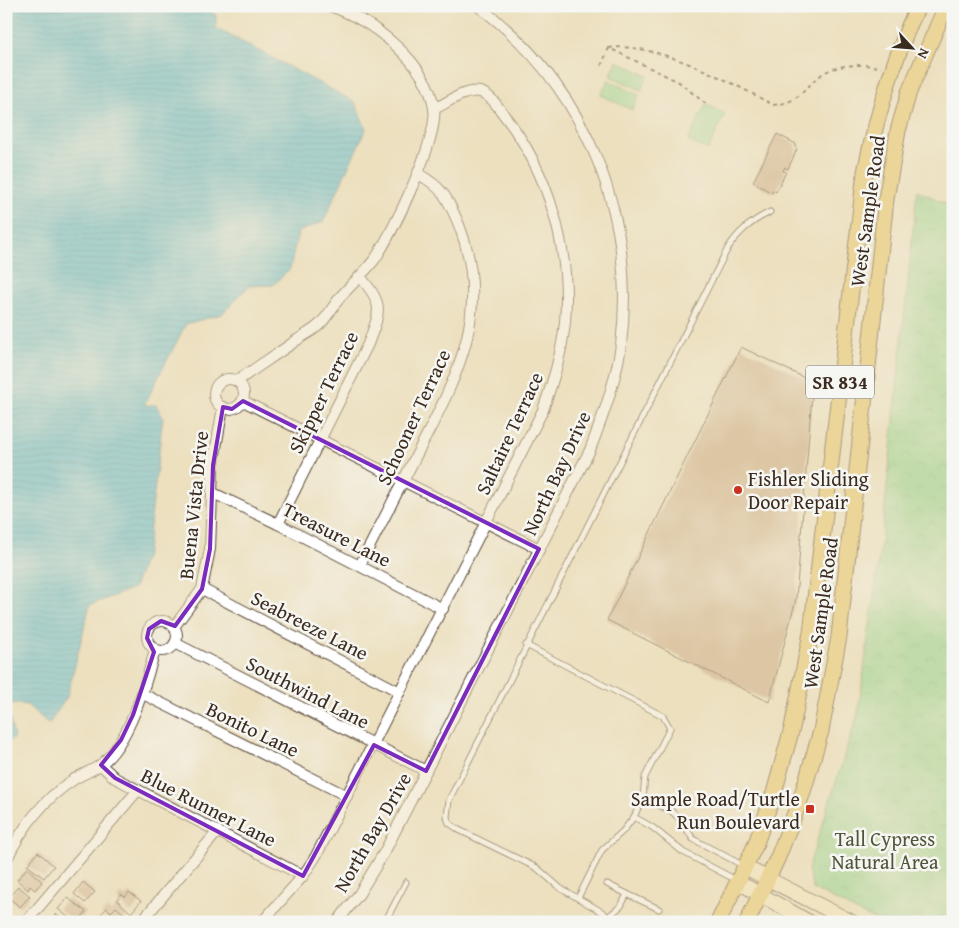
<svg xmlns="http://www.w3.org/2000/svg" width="959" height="928" viewBox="0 0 959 928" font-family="'Gentium Book Plus',serif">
  <defs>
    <pattern id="park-crowns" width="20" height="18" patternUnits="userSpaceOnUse" patternTransform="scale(1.25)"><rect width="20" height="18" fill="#8ed590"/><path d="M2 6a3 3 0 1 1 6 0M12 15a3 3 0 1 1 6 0" fill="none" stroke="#7bb77c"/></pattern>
    <pattern id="water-rules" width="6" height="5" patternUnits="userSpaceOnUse" patternTransform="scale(1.25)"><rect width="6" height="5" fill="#5dbfdb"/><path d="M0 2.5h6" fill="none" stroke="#4e9bb1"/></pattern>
  </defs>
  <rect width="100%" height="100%" fill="#f6f6f2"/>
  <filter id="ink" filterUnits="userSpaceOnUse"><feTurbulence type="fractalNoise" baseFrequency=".02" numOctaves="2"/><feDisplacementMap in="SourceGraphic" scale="10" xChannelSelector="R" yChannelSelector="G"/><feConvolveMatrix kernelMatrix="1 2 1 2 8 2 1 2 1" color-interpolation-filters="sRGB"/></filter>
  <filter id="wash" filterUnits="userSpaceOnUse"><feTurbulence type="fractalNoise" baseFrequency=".0096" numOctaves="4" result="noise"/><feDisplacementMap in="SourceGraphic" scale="20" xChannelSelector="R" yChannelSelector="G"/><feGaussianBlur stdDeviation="1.12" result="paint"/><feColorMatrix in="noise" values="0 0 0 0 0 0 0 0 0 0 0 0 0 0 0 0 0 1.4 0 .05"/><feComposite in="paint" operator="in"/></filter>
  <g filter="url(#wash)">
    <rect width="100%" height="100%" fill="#ece0bf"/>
    <g fill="#8ed590" stroke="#648057">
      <polygon points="617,61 648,76 641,90 610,76"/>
      <polygon points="608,80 639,95 632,110 601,95"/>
      <polygon points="706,104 725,114 708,150 688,141"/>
    </g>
    <polygon fill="url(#park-crowns)" stroke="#648057" points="917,190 953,207 953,922 878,922 813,889 808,869 858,713 882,536"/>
    <polygon fill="url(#water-rules)" stroke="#4c747c" points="6,6 200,6 216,15 216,28 355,102 366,129 323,222 298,232 290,269 273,285 249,286 222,314 186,324 144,405 156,405 163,417 147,552 134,588 90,605 67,697 49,724 27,705 7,703 14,738 6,742"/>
    <g id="blocks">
      <g fill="#c9a782">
        <polygon points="777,134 796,144 795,147 797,149 788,169 785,167 783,171 786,172 776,192 773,190 772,193 753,182"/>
        <polygon points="741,347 813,382 796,599 769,702 607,620"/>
        <polygon points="38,852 54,866 44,878 27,865"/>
        <polygon points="27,868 42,882 35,890 30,886 28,890 17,880"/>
        <polygon points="83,882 95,892 85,903 74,894"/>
        <polygon points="18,886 30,896 20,907 9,898"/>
        <polygon points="129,892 141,901 131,913 117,900 121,894 125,897"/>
        <polygon points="68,898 86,912 78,922 74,922 58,909"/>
        <polygon points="116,907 127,916 122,922 110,922 101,914 107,908 111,912"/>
        <polygon points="56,914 66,922 49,922"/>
      </g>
    </g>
  </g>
  <g filter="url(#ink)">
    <use href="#blocks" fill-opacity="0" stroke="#564536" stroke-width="1"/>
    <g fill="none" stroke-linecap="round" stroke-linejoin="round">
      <g stroke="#564536" stroke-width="7">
        <g id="lane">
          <polyline points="526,645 663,716 670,728 645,777 643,797 634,817 623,831 602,850 578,898"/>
          <polyline points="643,797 671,811 680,819 693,839 744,866"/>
          <polyline points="634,817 652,827 683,852 736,880"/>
          <polyline points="607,884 627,894 621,906 608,917"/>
          <polyline points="627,894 659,909"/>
          <polyline points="385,922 406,882"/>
          <path d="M610 922 604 913 560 888 537 868 459 830 449 823 447 817 449 800 728 248C739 231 752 221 770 212"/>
        </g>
      </g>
      <g stroke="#564536" stroke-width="12">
        <g id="street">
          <circle cx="229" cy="394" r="15"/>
          <path d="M237 381C257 367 277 354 297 340 304 335 315 330 321 323 329 315 334 304 342 295 353 283 365 272 375 259 393 232 439 138 434 108 427 62 372 20 330 6"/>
          <polyline points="243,401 539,549"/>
          <polyline points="213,493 278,524 443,609"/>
          <path d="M278 524 368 344C380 312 385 304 360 277"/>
          <path d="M360 565C379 528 398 491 417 454 456 379 493 312 459 225 448 199 443 187 418 174"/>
          <polyline points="202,589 400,692"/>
          <circle cx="162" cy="636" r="15"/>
          <polyline points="174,627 202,589 210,549 213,465 223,407"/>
          <polyline points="175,643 426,771"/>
          <polyline points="143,694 347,796"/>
          <polyline points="101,765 115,778 303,876"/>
          <path d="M6 861C21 829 44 799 73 780 82 774 92 771 100 765 129 744 146 683 155 650"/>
          <polyline points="26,922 138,790"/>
          <polyline points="141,922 218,831"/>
          <path d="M262 922 303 876 316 856 543 410C553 381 562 353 565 322 571 250 549 172 504 115 498 107 491 95 480 92 465 89 447 103 434 109"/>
          <path d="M337 922 359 894 385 851 590 450C603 416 616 381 621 345 637 214 585 85 478 6"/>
        </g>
      </g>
      <g stroke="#564536" stroke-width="16">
        <g id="secondary">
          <polyline points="745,867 852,922"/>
          <polyline points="738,882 809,922"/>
        </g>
      </g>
      <g stroke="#564536" stroke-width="17">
        <g id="primary">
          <path d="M718 922 755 846 774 793 792 728 811 633 865 172C877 115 893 59 918 6"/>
          <polyline points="747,922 778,857 802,795 821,731 839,637 886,199 898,131 909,92 946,6"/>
        </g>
      </g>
      <g stroke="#564536" stroke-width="2" stroke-dasharray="4 4" stroke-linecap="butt">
        <path d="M609 48C655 41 733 83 773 105 799 103 803 89 821 75 833 65 865 62 881 68"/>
        <polyline points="601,66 609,48 679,82 706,104"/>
      </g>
      <use href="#lane" stroke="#fff" stroke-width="5"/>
      <use href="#street" stroke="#fff" stroke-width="10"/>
      <use href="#secondary" stroke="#f7e9c3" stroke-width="14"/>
      <use href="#primary" stroke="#eac769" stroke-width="15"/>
    </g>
  </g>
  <path d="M0 0H959V928H0ZM243 401 539 549 426 771 374 745 303 876 115 778 101 765 121 740 133 715 154 652 147 638 149 629 161 621 175 626 202 589 210 549 213 465 223 407 232 409Z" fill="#ece0bf" fill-opacity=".55" fill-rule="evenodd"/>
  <path fill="none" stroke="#7b2cbf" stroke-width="4" stroke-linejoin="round" d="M243 401 539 549 426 771 374 745 303 876 115 778 101 765 121 740 133 715 154 652 147 638 149 629 161 621 175 626 202 589 210 549 213 465 223 407 232 409Z"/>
  <g fill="#c8321e" stroke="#f6f6f2" stroke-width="2">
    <circle cx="738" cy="490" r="5"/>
    <rect x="805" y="804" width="10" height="10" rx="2.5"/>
  </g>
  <g text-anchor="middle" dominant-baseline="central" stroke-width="5" stroke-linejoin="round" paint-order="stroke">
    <rect fill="#f6f6f2" stroke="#73675e" stroke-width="1" x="806" y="365.5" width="68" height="33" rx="4"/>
    <g font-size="19" font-weight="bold" fill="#3b2a1e">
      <text x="840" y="382">SR 834</text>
    </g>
    <g font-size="20" fill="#3b2a1e" stroke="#f6f6f2">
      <text transform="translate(867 211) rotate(-82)">West Sample Road</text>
      <text transform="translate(323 392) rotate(-64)">Skipper Terrace</text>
      <text transform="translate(413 417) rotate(-65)">Schooner Terrace</text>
      <text transform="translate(509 433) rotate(-65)">Saltaire Terrace</text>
      <text transform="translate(556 473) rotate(-65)">North Bay Drive</text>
      <text transform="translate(193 505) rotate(-84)">Buena Vista Drive</text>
      <text transform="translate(337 534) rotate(27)">Treasure Lane</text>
      <text transform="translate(820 613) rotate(-82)">West Sample Road</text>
      <text transform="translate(310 625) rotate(27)">Seabreeze Lane</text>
      <text transform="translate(308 692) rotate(27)">Southwind Lane</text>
      <text transform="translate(253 729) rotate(26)">Bonito Lane</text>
      <text transform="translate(209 807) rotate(27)">Blue Runner Lane</text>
      <text transform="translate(372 832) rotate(-60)">North Bay Drive</text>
    </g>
    <g font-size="20" fill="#3b2a1e" stroke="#f6f6f2" text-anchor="start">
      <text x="748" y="478">Fishler Sliding<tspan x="748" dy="23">Door Repair</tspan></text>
      <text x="800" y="798" text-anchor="end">Sample Road/Turtle<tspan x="800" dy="23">Run Boulevard</tspan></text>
    </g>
    <g font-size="20" fill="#50553a" stroke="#f6f6f2">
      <text x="885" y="838">Tall Cypress<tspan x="885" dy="23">Natural Area</tspan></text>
    </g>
  </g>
  <rect width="959" height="928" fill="none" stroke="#f6f6f2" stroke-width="25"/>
  <g transform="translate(912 48) rotate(116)" stroke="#f6f6f2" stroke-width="4" paint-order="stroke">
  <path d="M0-4L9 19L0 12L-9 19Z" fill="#3b2a1e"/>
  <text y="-8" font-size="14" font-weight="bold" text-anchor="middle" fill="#3b2a1e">N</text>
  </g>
</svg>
